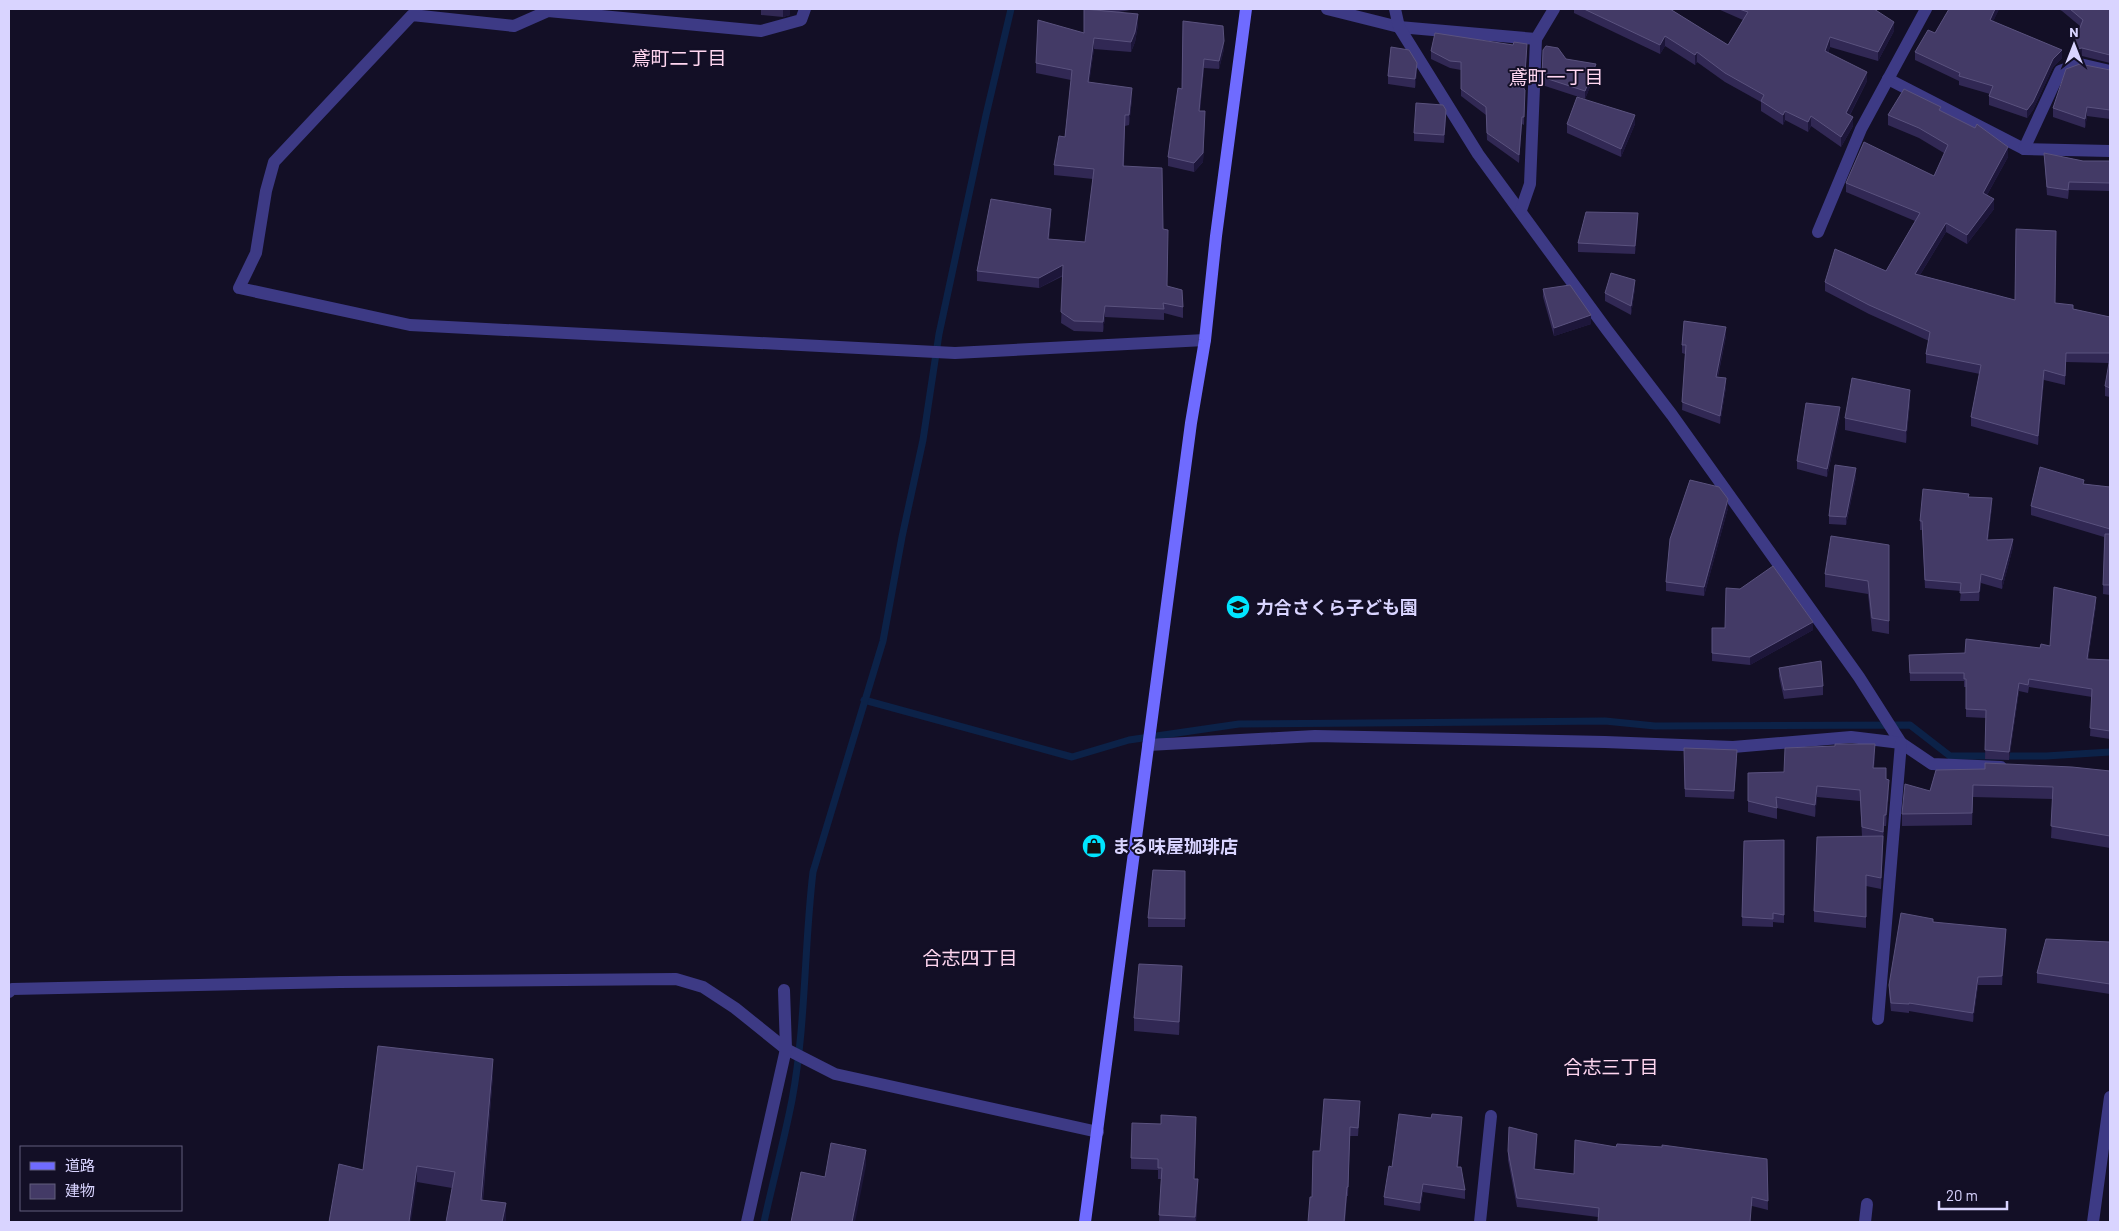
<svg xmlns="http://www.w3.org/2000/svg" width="2119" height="1231" viewBox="0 0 2119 1231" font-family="Barlow,'Noto Sans JP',sans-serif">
  <rect width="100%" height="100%" fill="#130f26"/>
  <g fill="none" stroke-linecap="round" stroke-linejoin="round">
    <g stroke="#0c2248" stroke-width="7">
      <polyline points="864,700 1072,757 1129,740 1239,724 1605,721 1655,726 1910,725 1950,756 2046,756 2110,752"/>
      <path d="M764 1222C773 1181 784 1141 792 1100 806 1025 804 947 813 872L883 641 902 537 923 440 939 334 986 115 1011 9"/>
    </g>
    <g stroke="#3d3a85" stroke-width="12">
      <polyline points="805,9 801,20 761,31 548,11 514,26 412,15 274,162 266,191 256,253 239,288 410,325 955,353 1205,340"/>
      <polyline points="1327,9 1399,27 1536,39"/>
      <polyline points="1395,9 1399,27 1478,154 1607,330 1672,415 1859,677 1901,743 1932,764 2001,767"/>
      <polyline points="1888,79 2024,149 2110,151"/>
      <polyline points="2024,149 2060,71 2080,64 2110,71"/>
      <polyline points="1521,210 1530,184 1536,39 1554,9"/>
      <polyline points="1818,232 1861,129 1926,9"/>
      <polyline points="1148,745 1315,736 1605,742 1733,747 1851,737 1901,743"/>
      <polyline points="9,992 12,989 340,982 676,979 703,987 735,1008 786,1049 835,1074 1098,1132"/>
      <polyline points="1878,1019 1901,743"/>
      <polyline points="747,1222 786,1049 784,990"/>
      <polyline points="1480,1222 1491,1116"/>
      <polyline points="1865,1222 1867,1204"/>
      <polyline points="2093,1222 2110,1097"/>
    </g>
    <polyline stroke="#6f6bff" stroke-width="12" points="1085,1222 1191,423 1205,340 1216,236 1246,9"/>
  </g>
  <g fill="#312854">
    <polygon points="761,9 790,9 790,15 783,17 761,15"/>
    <polygon points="1084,9 1136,9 1119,12 1138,25 1135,42 1131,52 1094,49 1089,82 1132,99 1129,125 1125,126 1124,166 1163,229 1167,286 1183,307 1183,318 1164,313 1164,320 1105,317 1103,332 1074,331 1061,323 1063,276 1039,288 977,281 977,271 1051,219 1049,239 1085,242 1093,179 1054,175 1054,165 1065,137 1071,80 1036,73 1036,63 1084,33"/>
    <polygon points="1574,9 1670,9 1728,45 1743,20 1718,9 1874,9 1894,31 1878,61 1830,47 1828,53 1867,81 1850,115 1853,126 1841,147 1811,126 1808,132 1785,120 1783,125 1761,111 1761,102 1725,82 1697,62 1695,65 1665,46 1660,54 1574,13"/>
    <polygon points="1949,9 1999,9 1993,21 2062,58 2053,67 2033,110 2027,118 1989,105 1989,96 1990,94 1959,85 1959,81 1915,60 1915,52 1935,33"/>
    <polygon points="2058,9 2110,9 2110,63 2082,56 2071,58 2080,26 2062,11"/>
    <polygon points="1183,21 1224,49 1219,69 1204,68 1200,111 1205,119 1203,162 1194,172 1168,166 1168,157 1182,89"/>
    <polygon points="1431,51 1527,51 1524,89 1525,90 1524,125 1522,124 1519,163 1487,140 1486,115 1461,96 1461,70 1450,68 1431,59"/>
    <polygon points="1566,59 1596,72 1585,99 1542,85 1542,77"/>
    <polygon points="2110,70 2110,119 2087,116 2085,128 2053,117 2053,108"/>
    <polygon points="1417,71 1415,88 1388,84 1388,76"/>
    <polygon points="1941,111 2008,157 1987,195 1994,209 1967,244 1946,232 1920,275 2015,300 2055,303 2073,309 2110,317 2110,397 2105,396 2105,386 2109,363 2066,362 2065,385 2044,380 2038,445 1971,426 1971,417 1980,374 1926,363 1926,354 1929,341 1869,314 1825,291 1825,282 1886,271 1915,221 1846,192 1846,183 1934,176 1944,153 1919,138 1888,125 1888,115"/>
    <polygon points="1446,119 1444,143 1414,141 1414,133"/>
    <polygon points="1567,124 1635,124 1621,157 1567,133"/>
    <polygon points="2044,153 2083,161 2110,161 2110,191 2069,190 2068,199 2047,195"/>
    <polygon points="1638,221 1635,254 1578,252 1578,243"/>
    <polygon points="1635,288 1631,315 1605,301 1605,293"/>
    <polygon points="1543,289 1591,324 1554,336 1543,297"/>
    <polygon points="1726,336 1718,377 1726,387 1720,424 1682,410 1685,354 1682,353 1682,345"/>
    <polygon points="1910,402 1906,443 1845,430 1845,418"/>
    <polygon points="1840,416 1827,477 1797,469 1797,461"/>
    <polygon points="1856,477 1846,525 1829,524 1829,516"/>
    <polygon points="2084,484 2110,487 2110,595 2103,594 2104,537 2031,515 2031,506"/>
    <polygon points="1969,497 1992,506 1988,540 2013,547 2002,589 1981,583 1979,601 1960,601 1961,591 1925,588 1922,530 1920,530 1920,521"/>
    <polygon points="1728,508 1704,596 1666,591 1666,582"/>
    <polygon points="1889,545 1889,634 1872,631 1868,594 1825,587 1825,574"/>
    <polygon points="1740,589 1813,630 1750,665 1712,661 1712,628 1725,628"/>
    <polygon points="2096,605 2088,660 2110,660 2110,739 2090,736 2092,697 2029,687 2028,693 2019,691 2009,760 1985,759 1986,718 1966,717 1966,687 1964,687 1964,681 1910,681 1909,655 1965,653 2040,648 2050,646"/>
    <polygon points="1779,668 1823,686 1823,695 1784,699 1779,676"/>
    <polygon points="1875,755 1874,768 1886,779 1889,791 1886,826 1884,826 1881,889 1866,886 1866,928 1814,922 1814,911 1862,836 1860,801 1817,797 1815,817 1777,808 1777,819 1748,812 1748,773 1784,772"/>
    <polygon points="1684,756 1737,759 1734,799 1685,797"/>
    <polygon points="1936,770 2110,771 2110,848 2051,838 2053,799 1973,797 1972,825 1902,826 1902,814 1930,791"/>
    <polygon points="1784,840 1784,923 1773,922 1773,927 1742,926 1744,841"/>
    <polygon points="1185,871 1185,927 1148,927 1148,918"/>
    <polygon points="1933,922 2006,937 2002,985 1978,985 1973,1022 1909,1011 1909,1013 1891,1011 1889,993 1889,985"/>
    <polygon points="2110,942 2110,994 2037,983 2037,973"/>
    <polygon points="1182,979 1179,1035 1134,1031 1134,1018"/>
    <polygon points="493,1075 483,1200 506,1219 506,1222 446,1222 452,1188 417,1182 363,1170"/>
    <polygon points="1360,1110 1358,1136 1350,1136 1348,1196 1347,1196 1345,1222 1308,1222 1320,1151"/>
    <polygon points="1462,1125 1458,1167 1465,1190 1465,1199 1423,1192 1420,1211 1384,1205 1384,1197 1392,1167"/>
    <polygon points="1196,1128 1194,1179 1198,1190 1196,1222 1159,1222 1161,1179 1158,1179 1158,1170 1131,1169 1131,1158"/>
    <polygon points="1537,1144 1535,1169 1574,1174 1616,1147 1767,1159 1768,1210 1752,1206 1598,1217 1517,1207 1508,1160 1508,1151"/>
  </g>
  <g fill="#1d163a">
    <polygon points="783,9 790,9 790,15 783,17"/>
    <polygon points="1995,9 1999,9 1990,28 1990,20"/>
    <polygon points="1138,14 1138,25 1135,42 1131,52 1131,42"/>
    <polygon points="1894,22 1894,31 1878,61 1878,52"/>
    <polygon points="1665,36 1665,46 1660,54 1660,45"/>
    <polygon points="1830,37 1830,47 1825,61 1825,51"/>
    <polygon points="1094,38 1094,49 1088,93 1088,82"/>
    <polygon points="1224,41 1224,49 1219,69 1219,61"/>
    <polygon points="1527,44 1527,51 1524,96 1524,89"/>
    <polygon points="2082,48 2082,56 2071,58 2071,50"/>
    <polygon points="2062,50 2062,58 2053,67 2033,110 2027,118 2027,110 2053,59"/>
    <polygon points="1697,52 1697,62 1695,65 1695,55"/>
    <polygon points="1204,59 1204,68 1199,119 1199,111"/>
    <polygon points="1417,63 1417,71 1415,88 1415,79"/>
    <polygon points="1596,64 1596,72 1585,99 1585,91"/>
    <polygon points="1867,72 1867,81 1846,122 1846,113"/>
    <polygon points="1132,88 1132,99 1129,125 1129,115"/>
    <polygon points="2087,107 2087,116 2085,128 2085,119"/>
    <polygon points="1446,110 1446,119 1444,143 1444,135"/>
    <polygon points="1205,111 1203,162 1194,172 1194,163"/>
    <polygon points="1785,111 1785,120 1783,125 1783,115"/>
    <polygon points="1635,115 1635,124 1621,157 1621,149"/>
    <polygon points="1811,116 1811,126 1808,132 1808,122"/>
    <polygon points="1522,117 1522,124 1519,163 1519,155"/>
    <polygon points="1853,117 1853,126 1841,147 1841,137"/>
    <polygon points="2008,147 2008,157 1983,202 1983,193"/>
    <polygon points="1994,199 1994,209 1967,244 1967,235"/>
    <polygon points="1051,209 1051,219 1048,249 1048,239"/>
    <polygon points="1638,213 1638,221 1635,254 1635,246"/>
    <polygon points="1946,223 1946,232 1915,283 1915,274"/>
    <polygon points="1063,265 1063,275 1039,288 1039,278"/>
    <polygon points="1635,280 1635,288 1631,315 1631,306"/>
    <polygon points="1105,306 1105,317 1103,332 1103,322"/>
    <polygon points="1591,315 1591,324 1554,336 1554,328"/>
    <polygon points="1726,327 1726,336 1716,385 1716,377"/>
    <polygon points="2066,353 2066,362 2065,385 2065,376"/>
    <polygon points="2044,370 2044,380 2038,445 2038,436"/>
    <polygon points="1726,378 1726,387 1720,424 1720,416"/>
    <polygon points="1910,390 1910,402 1906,443 1906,431"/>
    <polygon points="1840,407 1840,416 1827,477 1827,469"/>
    <polygon points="1856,468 1856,477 1846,525 1846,517"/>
    <polygon points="1992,498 1992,506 1987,548 1987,540"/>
    <polygon points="1728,499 1728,508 1704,596 1704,587"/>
    <polygon points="2013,539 2013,547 2002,589 2002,580"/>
    <polygon points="1981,574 1981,583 1979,601 1979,592"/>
    <polygon points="2096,597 2096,605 2087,668 2087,659"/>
    <polygon points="1813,622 1813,630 1750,665 1750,657"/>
    <polygon points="2019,683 2019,691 2009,760 2009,752"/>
    <polygon points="1875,744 1875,755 1873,780 1873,768"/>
    <polygon points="1889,780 1889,791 1886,826 1886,815"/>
    <polygon points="1817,786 1817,797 1815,817 1815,805"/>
    <polygon points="1883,836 1883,847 1881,889 1881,878"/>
    <polygon points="2006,929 2006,937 2002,985 2002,976"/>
    <polygon points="1182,966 1182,979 1179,1035 1179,1022"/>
    <polygon points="1978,977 1978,985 1973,1022 1973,1013"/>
    <polygon points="493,1059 493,1075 481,1216 481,1200"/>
    <polygon points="1462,1117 1462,1125 1457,1175 1457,1167"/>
    <polygon points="1537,1134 1537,1144 1534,1178 1534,1169"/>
    <polygon points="866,1150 866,1166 855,1222 852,1222"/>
    <polygon points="417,1166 417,1182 411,1222 409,1222"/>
    <polygon points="1198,1179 1198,1190 1195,1222 1195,1217"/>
    <polygon points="1423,1184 1423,1192 1420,1211 1420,1203"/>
    <polygon points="506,1203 506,1222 502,1222"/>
  </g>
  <g fill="#433a66" stroke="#5a527e">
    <polygon points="1084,9 1138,14 1135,32 1131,42 1094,38 1088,82 1132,88 1129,115 1125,115 1123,166 1162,168 1163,229 1168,230 1167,286 1182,290 1183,307 1163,303 1164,309 1105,306 1103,322 1074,321 1061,312 1063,265 1039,278 977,271 991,199 1051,209 1048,239 1085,242 1094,169 1054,165 1059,136 1065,137 1072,70 1036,63 1038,20 1084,33"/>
    <polygon points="1584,9 1670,9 1728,45 1748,12 1739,9 1874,9 1894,22 1878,52 1830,37 1825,51 1867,72 1846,113 1853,117 1841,137 1811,116 1808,122 1785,111 1783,115 1761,101 1764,95 1725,73 1697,52 1695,55 1665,36 1660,45"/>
    <polygon points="1949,9 1995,9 1990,20 2062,50 2053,59 2033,102 2027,110 1989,96 1993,86 1959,76 1960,73 1915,52 1928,30 1935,33"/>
    <polygon points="2070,9 2110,9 2110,55 2082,48 2071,50 2083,20"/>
    <polygon points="1183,21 1223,26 1224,41 1219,61 1204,59 1199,111 1205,111 1203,153 1194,163 1168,157 1178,88 1182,89"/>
    <polygon points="1435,33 1513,45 1514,42 1527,44 1524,89 1525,90 1524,117 1522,117 1519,155 1487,133 1486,107 1461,89 1461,62 1450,61 1431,51"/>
    <polygon points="1546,46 1558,48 1566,59 1596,64 1585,91 1542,77 1543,50"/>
    <polygon points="1391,47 1409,50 1417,63 1415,79 1388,76"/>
    <polygon points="2080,64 2110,70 2110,110 2087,107 2085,119 2053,108 2066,69"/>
    <polygon points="1904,89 1941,107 1939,110 1975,128 1977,124 1978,125 2008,147 1983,193 1994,199 1967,235 1946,223 1915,274 2015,300 2016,229 2056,231 2055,303 2073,305 2073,309 2110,317 2110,353 2066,353 2065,376 2044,370 2038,436 1971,417 1981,365 1926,354 1930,332 1869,305 1825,282 1835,249 1886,271 1920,213 1846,183 1864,142 1934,176 1948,145 1919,128 1888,115"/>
    <polygon points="1577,97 1635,115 1621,149 1567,124"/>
    <polygon points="1416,103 1443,105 1446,110 1444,135 1414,133"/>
    <polygon points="2044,153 2083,161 2110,161 2110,183 2069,182 2068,190 2047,187"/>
    <polygon points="1586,212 1638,213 1635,246 1578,243"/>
    <polygon points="1611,273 1635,280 1631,306 1605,293"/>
    <polygon points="1570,285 1591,315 1554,328 1543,289"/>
    <polygon points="1684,321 1726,327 1716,377 1726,378 1720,416 1682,402 1686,345 1682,345"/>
    <polygon points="2110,357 2110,388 2105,386"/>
    <polygon points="1852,378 1910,390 1906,431 1845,418"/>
    <polygon points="1806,403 1840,407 1827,469 1797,461"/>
    <polygon points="1835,465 1856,468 1846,517 1829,516"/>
    <polygon points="2040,467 2084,480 2083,484 2110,487 2110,529 2031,506"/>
    <polygon points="1690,480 1719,487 1728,499 1704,587 1666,582 1670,539"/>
    <polygon points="1923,489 1969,494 1968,497 1992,498 1987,540 2013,539 2002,580 1981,574 1979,592 1960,593 1961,583 1925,580 1922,521 1920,521"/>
    <polygon points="2105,534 2110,534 2110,585 2103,585"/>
    <polygon points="1831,536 1889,545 1889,621 1872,618 1868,581 1825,574"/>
    <polygon points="1773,566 1813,622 1750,657 1712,653 1712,628 1725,628 1726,588 1740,589"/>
    <polygon points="2054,587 2096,597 2087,659 2110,660 2110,731 2090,728 2092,689 2029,679 2028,685 2019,683 2009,752 1985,750 1986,710 1966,709 1966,679 1964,679 1964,673 1910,673 1909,655 1965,653 1966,639 2040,648 2041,644 2050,646"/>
    <polygon points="1821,661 1823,686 1784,690 1779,668"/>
    <polygon points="1835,744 1875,744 1873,768 1886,768 1886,779 1889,780 1886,815 1884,815 1883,832 1862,827 1860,790 1817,786 1815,805 1776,797 1777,808 1748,801 1748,773 1784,772 1785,748 1835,746"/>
    <polygon points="1684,748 1737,750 1734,791 1685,789"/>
    <polygon points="1985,763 2072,767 2110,771 2110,836 2051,826 2053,787 1973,785 1972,813 1902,814 1905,784 1930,791 1936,770 1985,769"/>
    <polygon points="1883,836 1881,878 1866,875 1866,917 1814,911 1817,837"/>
    <polygon points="1784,840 1784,915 1773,913 1773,919 1742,917 1744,841"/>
    <polygon points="1153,870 1185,871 1185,919 1148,918"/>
    <polygon points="1901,913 1933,919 1933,922 2006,929 2002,976 1978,977 1973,1013 1909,1003 1909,1004 1891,1003 1889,985"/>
    <polygon points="2046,939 2110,942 2110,984 2037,973"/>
    <polygon points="1139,964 1182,966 1179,1022 1134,1018"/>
    <polygon points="378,1046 493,1059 481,1200 506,1203 502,1222 446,1222 455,1172 417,1166 409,1222 329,1222 339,1164 363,1170"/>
    <polygon points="1324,1099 1360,1101 1358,1128 1350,1127 1348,1187 1347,1187 1344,1222 1308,1222 1310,1197 1312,1197 1313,1151 1320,1151"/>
    <polygon points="1399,1114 1431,1118 1432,1114 1462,1117 1457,1167 1461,1167 1465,1190 1423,1184 1420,1203 1384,1197 1389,1166 1392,1167"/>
    <polygon points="1161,1115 1196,1117 1194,1179 1198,1179 1195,1217 1159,1215 1162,1168 1158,1168 1158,1159 1131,1158 1132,1123 1161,1124"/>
    <polygon points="1509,1127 1537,1134 1534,1169 1574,1174 1575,1140 1616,1147 1617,1144 1662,1147 1662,1145 1767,1159 1768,1201 1752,1197 1750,1222 1598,1222 1599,1208 1517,1198 1508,1151"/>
    <polygon points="831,1143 866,1150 852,1222 791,1222 801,1172 825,1177"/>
  </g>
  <defs>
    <g id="school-disc" transform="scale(1.25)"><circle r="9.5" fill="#00e5ff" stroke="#130f26"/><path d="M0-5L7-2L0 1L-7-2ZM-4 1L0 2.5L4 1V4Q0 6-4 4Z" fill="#111"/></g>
    <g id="shop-disc" transform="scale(1.25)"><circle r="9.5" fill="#00e5ff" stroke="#130f26"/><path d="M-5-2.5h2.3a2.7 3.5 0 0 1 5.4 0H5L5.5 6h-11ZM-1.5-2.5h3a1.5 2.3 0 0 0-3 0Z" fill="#111"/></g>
  </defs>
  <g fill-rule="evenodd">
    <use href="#school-disc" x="1238" y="607"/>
    <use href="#shop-disc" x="1094" y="846"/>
  </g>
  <g text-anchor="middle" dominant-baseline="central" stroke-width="4" stroke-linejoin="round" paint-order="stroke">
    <g font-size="18" font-weight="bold" fill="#d9d4ff" stroke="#130f26" text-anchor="start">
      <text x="1256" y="607">力合さくら子ども園</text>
      <text x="1112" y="846">まる味屋珈琲店</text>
    </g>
    <g font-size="19" fill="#ffd6f0" stroke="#130f26">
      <text x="679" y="57">鳶町二丁目</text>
      <text x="1556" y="76">鳶町一丁目</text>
      <text x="970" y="957">合志四丁目</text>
      <text x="1611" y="1066">合志三丁目</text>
    </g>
  </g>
  <rect width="2119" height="1231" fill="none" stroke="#d9d4ff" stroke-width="20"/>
  <rect x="20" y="1146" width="162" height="65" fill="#130f26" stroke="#625e7d"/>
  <rect x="30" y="1162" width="25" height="8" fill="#6f6bff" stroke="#625e7d"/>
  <text x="65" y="1171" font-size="15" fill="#d9d4ff">道路</text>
  <rect x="30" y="1184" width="25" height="15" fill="#433a66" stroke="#625e7d"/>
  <text x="65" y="1196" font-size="15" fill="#d9d4ff">建物</text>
  <g transform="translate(2074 45)" stroke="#130f26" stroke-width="4" paint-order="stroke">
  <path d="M0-4L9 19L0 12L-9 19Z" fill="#d9d4ff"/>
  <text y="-8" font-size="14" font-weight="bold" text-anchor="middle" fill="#d9d4ff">N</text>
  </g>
  <path d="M1939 1201v8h68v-8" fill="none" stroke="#d9d4ff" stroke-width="2.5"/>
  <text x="1946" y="1201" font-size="15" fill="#d9d4ff" stroke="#130f26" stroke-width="4" paint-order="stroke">20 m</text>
</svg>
